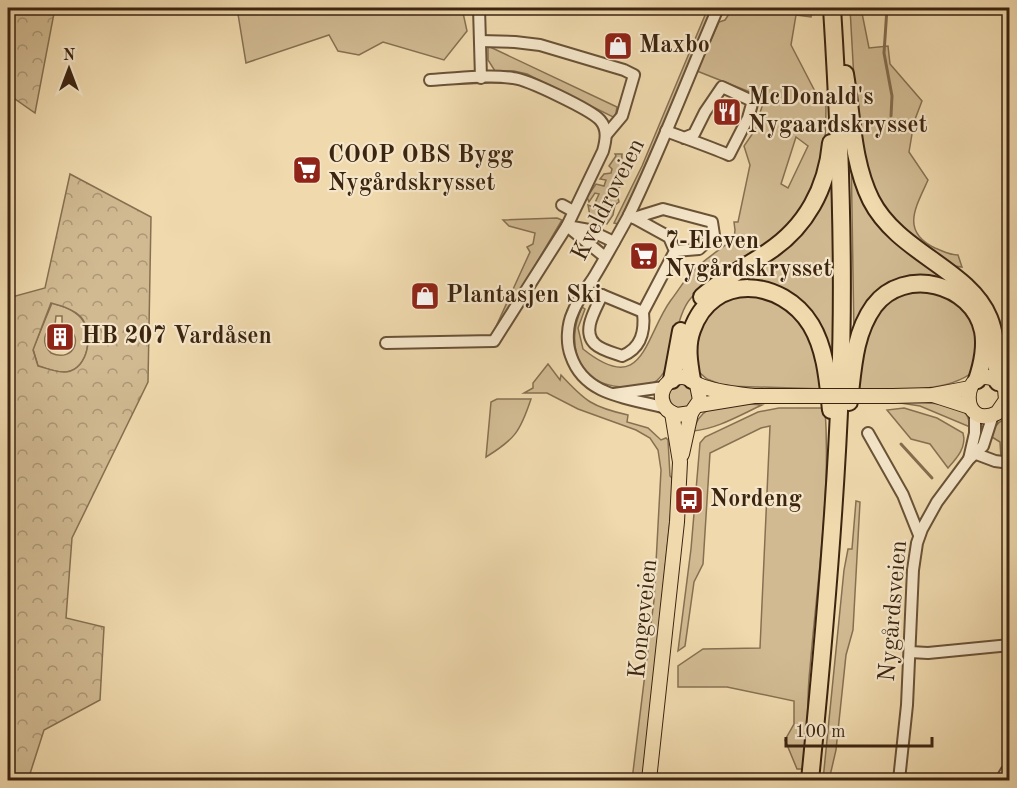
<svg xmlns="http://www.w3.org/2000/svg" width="1017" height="788" viewBox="0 0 1017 788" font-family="'Old Standard TT',serif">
  <defs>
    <pattern id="forest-crowns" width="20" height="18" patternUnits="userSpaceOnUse" patternTransform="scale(1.5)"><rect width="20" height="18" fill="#d1ba92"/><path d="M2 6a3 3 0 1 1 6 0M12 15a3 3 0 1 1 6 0" fill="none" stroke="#ab9776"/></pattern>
  </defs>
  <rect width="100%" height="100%" fill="#efd9ad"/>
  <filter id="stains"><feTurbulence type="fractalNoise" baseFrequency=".00333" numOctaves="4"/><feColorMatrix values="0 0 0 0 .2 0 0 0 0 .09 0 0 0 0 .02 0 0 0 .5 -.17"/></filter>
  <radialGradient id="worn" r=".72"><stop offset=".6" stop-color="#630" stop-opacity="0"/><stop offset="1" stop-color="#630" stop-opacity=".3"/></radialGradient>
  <g fill="#d1ba92" stroke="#867051" stroke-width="1.5" fill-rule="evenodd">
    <polygon points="237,8 462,8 467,31 444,60 383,42 359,55 338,51 329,35 246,63"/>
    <polygon points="708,8 713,8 638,182 618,224 614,223 642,166"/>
    <path d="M733 8H813L811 17 796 15 791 45 819 99H826C826 131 826 167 811 196 806 204 799 211 794 218 780 235 773 242 754 254 733 267 707 279 691 298 672 319 676 372 653 383 644 388 632 388 622 387 577 384 565 344 582 307L585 309 578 328 583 349C644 398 644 337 671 300 678 291 685 279 693 271 705 259 720 249 734 239L735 230 734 222H738L750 165 744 146 753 133 765 98 697 71 719 22 725 20ZM796 137 808 146 788 188 781 184Z"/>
    <path d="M850 8H861L869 48 888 46 890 64 922 101 914 122 909 152 928 180C916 207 900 231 935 248 943 251 949 255 958 255L962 267 947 265 912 241 885 210 866 175 855 98Z"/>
    <polygon points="488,46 617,107 615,118 527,74 514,71 495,71 488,60"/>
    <polygon points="851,147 856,173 928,264 950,284 916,276 854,336"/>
    <polygon points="833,153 835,388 800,304 727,287 792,236"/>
    <polygon points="615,154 622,154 621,186 616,189 619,202 615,205 613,215 607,224 595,221 590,216 588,205 593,207 599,194 595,193 589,202 587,197 596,184 604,186 606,180 600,179 604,174 611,173 612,169 609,166 616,156"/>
    <polygon points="557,218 562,220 495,333 494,331 530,252 527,247 533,244 535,233 509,226 503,220"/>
    <path d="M940 290 963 306 978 332 973 372C945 394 891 389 858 389V362L870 321 899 293Z"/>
    <polygon points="735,295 776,297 806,325 826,389 725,386 707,379 699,372 695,358 696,332 706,312"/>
    <path d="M52 303C62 306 73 309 81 318 94 333 89 369 66 372 58 373 46 368 38 366L33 349ZM56 316H62V325C86 333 75 364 51 353 41 343 43 332 55 325Z"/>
    <path d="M548 364 560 380 561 375C585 401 592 407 628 415L627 422 648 428 661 440 666 438 668 440 670 476 674 480 644 780H632L654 600 661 470 658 450 650 438 636 430 578 409 547 393H524L533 388V383Z"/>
    <circle cx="681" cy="396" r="12"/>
    <path d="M497 399H531C520 432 515 439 486 457L491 402Z"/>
    <path d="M894 402C909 402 955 401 965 413 969 417 969 422 970 427L920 406Z"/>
    <path d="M739 403 762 405C740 415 717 429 693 431 701 406 715 407 739 403Z"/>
    <path d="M779 408H825C831 494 817 582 810 668 806 702 809 736 805 769H797L785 740 794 724V701L727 687H678V666L703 649 760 648 770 426 761 428 710 453 703 564 694 582 685 646 678 651 691 549 700 443 705 437 758 412Z"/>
    <path d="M904 408 937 418 963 433C967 447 957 458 948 468L930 444 911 439 887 410Z"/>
    <path d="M1003 420H1009V458H1001L1000 442 992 437C993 429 996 423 1003 420Z"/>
    <polygon points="856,501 860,502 853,630 846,655 836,750 829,780 823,780 844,570 848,549 852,549"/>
  </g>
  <g fill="url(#forest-crowns)" stroke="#867051" stroke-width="1.5" fill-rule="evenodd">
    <polygon points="8,8 55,8 35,113 8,94"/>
    <path d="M70 174 151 217 148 382 72 538 66 618 104 627 100 700 44 730 28 780H8V298L45 288ZM51 303C62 306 73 309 81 317 94 333 89 369 66 372 58 373 46 368 38 366L33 350Z"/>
  </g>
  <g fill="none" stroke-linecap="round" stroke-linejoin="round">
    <g stroke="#836c4e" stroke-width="3">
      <polyline points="887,8 884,53 892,96 891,116"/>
      <polyline points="901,444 932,478"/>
    </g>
    <g stroke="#695237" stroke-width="14">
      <g id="minor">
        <polyline points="479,8 481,78"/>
        <polyline points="480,41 515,42 540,45 624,70 634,75 622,116 606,135"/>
        <path d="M666 131C687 139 708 146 729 155L748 118 752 104 750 100 722 87 705 112 694 134 684 138"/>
        <polyline points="562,205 573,211"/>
        <polyline points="634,218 663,209 712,222 714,235 699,249 675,251"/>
        <polyline points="605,257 567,226 589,230 614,242"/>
        <polyline points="585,291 602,295 643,312 675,251 669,237 629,215"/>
        <path d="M602 295C596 309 581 331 595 344 601 350 614 353 622 356 642 348 645 331 643 312"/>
        <path d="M386 343 494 341 567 226 603 151C606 140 608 129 600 120 591 110 527 79 513 78 486 74 457 79 430 80"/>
        <polyline points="614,394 664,387"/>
        <path d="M666 408C630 398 585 397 571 356 566 343 567 325 573 312 578 299 587 288 594 277 606 257 617 237 628 217 661 149 688 77 718 8"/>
        <polyline points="868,433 903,495 919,535"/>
        <polyline points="971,452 995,461 1010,463"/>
        <polyline points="969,459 975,433 975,412"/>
        <polyline points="910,652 928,653 1010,645"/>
        <polyline points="899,780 907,705 913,570 917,543 922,529 937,502 969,459 983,446 993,415"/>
        <polyline points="1001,780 1007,770"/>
      </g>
    </g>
    <g stroke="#3c2510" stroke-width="16">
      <g id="major">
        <path d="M697 385 700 400 691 413 677 415C671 413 665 410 663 403 658 390 669 377 682 377 689 377 693 382 699 385 715 392 737 394 754 396"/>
        <path d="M1005 389 1006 400 997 413C958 432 961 362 996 380 1002 383 1004 389 1010 393"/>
        <polyline points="933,395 970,407"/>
        <polyline points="893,396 933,395 970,388"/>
        <polyline points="699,405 754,396 794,396"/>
        <polyline points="682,454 691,413"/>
        <polyline points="649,780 677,522 680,462 672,413"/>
      </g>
    </g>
    <g stroke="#3c2510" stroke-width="20">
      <g id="highway">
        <path d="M845 74C852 115 852 162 871 200 898 253 969 269 989 318 997 337 996 361 998 382"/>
        <path d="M702 297C722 279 746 267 768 252 806 227 827 188 831 143"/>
        <polyline points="672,380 681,331"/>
        <path d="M692 380C689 363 686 346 692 330 712 272 782 278 811 325 826 350 828 382 831 410"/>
        <path d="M849 402C853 368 854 334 874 306 904 266 973 283 983 331 986 347 982 365 977 380"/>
        <path d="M810 780C823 650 835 519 840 388 845 261 840 134 832 8"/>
      </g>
    </g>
    <use href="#minor" stroke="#f5e6ca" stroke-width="10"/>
    <use href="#major" stroke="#efd9ad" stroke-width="14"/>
    <use href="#highway" stroke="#efd9ad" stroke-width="16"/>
    <g stroke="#3c2510" stroke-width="16" stroke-linecap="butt">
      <polyline id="major-bridge" points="794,396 893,396"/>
    </g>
    <use href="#major-bridge" stroke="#efd9ad" stroke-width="14"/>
  </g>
  <defs>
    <g id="shop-square" transform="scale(1.5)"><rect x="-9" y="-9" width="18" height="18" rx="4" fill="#8f2418" stroke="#f5e6ca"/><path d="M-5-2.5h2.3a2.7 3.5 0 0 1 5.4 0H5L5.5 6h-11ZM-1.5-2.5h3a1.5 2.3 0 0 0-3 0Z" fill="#fff"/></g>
    <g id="restaurant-square" transform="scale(1.5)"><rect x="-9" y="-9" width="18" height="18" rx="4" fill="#8f2418" stroke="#f5e6ca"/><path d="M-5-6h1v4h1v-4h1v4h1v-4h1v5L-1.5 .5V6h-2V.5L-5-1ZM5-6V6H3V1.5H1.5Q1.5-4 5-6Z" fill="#fff"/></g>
    <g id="supermarket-square" transform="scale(1.5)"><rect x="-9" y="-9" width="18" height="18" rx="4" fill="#8f2418" stroke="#f5e6ca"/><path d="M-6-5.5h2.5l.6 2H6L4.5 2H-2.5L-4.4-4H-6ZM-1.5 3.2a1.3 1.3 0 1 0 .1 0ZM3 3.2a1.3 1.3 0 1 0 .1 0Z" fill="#fff"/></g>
    <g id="building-square" transform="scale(1.5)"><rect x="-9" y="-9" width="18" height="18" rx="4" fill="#8f2418" stroke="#f5e6ca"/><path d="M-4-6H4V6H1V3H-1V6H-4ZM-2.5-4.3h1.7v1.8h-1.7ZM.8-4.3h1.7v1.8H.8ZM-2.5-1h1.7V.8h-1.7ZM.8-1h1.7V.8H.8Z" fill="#fff"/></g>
    <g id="bus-square" transform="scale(1.5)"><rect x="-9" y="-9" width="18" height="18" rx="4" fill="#8f2418" stroke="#f5e6ca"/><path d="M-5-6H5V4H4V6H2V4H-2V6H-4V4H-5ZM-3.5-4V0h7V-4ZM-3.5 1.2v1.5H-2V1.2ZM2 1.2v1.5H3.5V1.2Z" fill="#fff"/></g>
  </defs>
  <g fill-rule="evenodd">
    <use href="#shop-square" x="618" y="46"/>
    <use href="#restaurant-square" x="727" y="112"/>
    <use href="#supermarket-square" x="307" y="170"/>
    <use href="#supermarket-square" x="644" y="256"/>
    <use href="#shop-square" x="425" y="296"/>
    <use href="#building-square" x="60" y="337"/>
    <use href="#bus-square" x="689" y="500"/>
  </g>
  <g text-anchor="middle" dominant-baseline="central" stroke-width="4.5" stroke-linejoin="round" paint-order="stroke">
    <g font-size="24" font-weight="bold" fill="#3c2510" stroke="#f5e6ca" text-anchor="start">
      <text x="639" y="46">Maxbo</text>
      <text x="748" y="98">McDonald's<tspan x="748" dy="28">Nygaardskrysset</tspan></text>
      <text x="328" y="156">COOP OBS Bygg<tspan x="328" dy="28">Nygårdskrysset</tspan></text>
      <text x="665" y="242">7-Eleven<tspan x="665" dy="28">Nygårdskrysset</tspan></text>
      <text x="446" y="296">Plantasjen Ski</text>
      <text x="81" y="337">HB 207 Vardåsen</text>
      <text x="710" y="500">Nordeng</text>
    </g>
    <g font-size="24" fill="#3c2510" stroke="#f5e6ca">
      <text transform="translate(609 200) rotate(-63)">Kveldroveien</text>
      <text transform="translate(894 611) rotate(-85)">Nygårdsveien</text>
      <text transform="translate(644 619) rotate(-84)">Kongeveien</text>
    </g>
  </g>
  <rect width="1017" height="788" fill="none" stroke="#efd9ad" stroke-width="30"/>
  <rect x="9" y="9" width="999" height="770" fill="none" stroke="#3c2510" stroke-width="3"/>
  <rect x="15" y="15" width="987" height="758" fill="none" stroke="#3c2510" stroke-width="1.5"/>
  <g transform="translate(69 69)" stroke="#f5e6ca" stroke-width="4.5" paint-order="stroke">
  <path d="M0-4.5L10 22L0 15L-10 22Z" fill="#3c2510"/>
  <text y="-9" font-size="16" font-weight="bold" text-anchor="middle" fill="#3c2510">N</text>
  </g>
  <path d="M786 737v9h146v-9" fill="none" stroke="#3c2510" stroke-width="3"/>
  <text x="795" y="737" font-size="18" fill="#3c2510" stroke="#f5e6ca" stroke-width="4.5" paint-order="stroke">100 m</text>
  <rect width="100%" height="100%" filter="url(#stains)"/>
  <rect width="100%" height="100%" fill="url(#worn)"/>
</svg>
